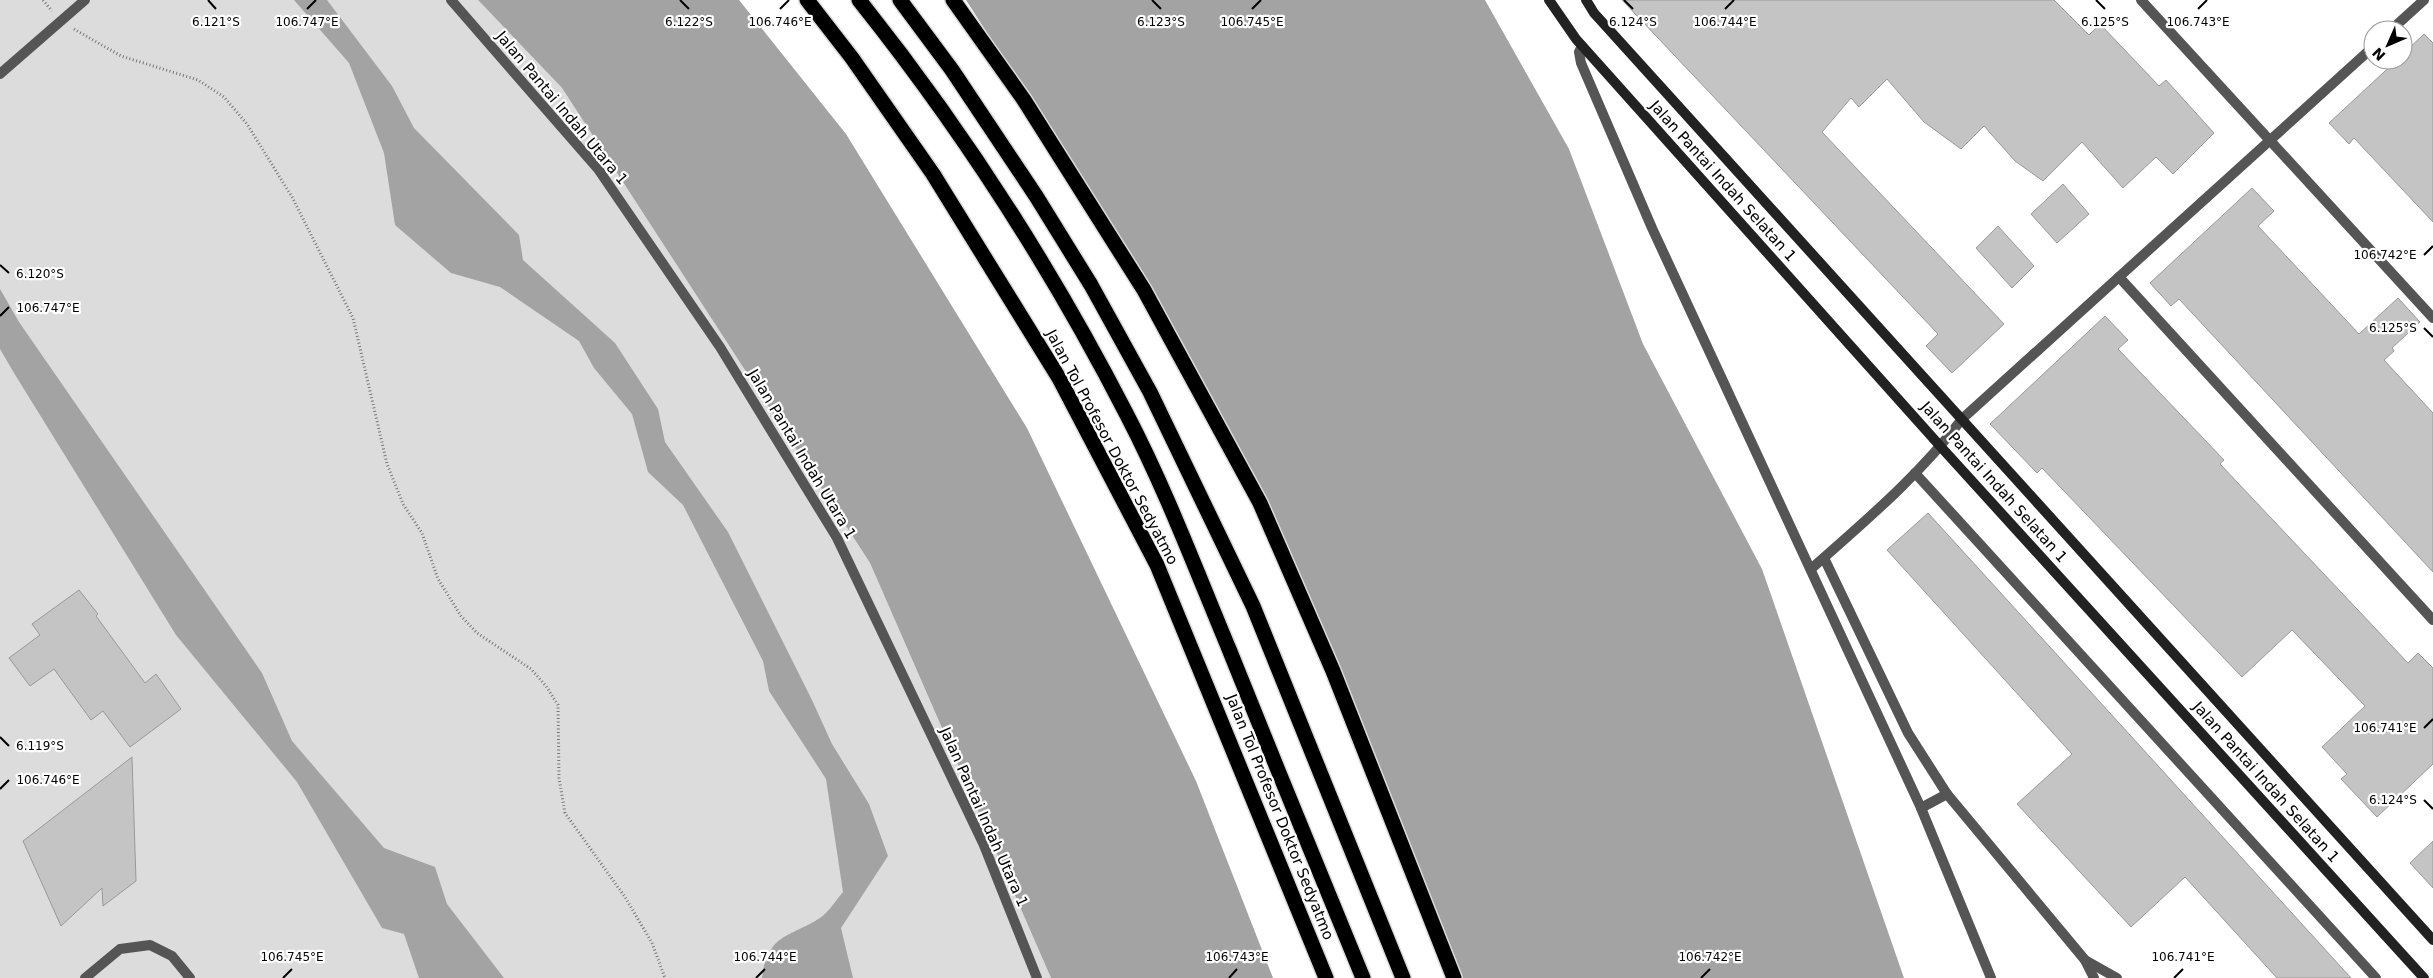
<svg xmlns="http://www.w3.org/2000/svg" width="2433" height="978" viewBox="0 0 2433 978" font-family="'DejaVu Sans',sans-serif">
  <rect width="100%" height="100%" fill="#fff"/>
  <polygon fill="#dcdcdc" points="0,0 478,0 562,88 870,563 1051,978 0,978"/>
  <g fill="#a3a3a3">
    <path d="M294 0H327L392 86 414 128 519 235 523 260 615 343 658 409 665 442 728 532 812 700 832 744 869 804 888 856 841 928 853 978H762C768 933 789 938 820 918 829 912 836 900 843 892L826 779 769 691 763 661 683 505 648 472 632 414 594 368 579 341 500 287 451 273 395 225 384 153 349 63Z"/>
    <polygon points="478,0 739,0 846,134 1027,428 1196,781 1273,978 1051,978 870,563 562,88"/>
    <polygon points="966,0 1485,0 1569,149 1643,344 1762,569 1904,978 1460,978 1260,485 1150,288"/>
    <polygon points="0,289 19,322 262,673 292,741 384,848 435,867 447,904 504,978 419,978 404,934 382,928 297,782 176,635 14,373 0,349"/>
  </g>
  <g fill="#c4c4c4" stroke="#999">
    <polygon points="1622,0 2054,0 2089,35 2100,24 2159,86 2166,80 2214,133 2173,174 2156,157 2123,188 2082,142 2043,181 2015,161 1984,126 1961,149 1924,122 1887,79 1859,107 1851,98 1822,132 2004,324 1952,373 1926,346 1938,334"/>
    <polygon points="2424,34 2433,43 2433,222 2354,138 2349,144 2329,123 2397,60 2403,60 2403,54"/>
    <polygon points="2063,184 2089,214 2057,243 2031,214"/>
    <polygon points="2252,188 2274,211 2258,226 2359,334 2398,298 2420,322 2392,348 2394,351 2384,360 2433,413 2433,572 2179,299 2171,306 2150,283"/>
    <polygon points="1998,226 2034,266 2012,288 1976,248"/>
    <polygon points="2105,316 2128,340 2118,349 2224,460 2220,464 2408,663 2418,653 2433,668 2433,764 2377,817 2341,779 2347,774 2322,747 2365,706 2292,630 2242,677 2042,468 2037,473 1990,424"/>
    <polygon points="1928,513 2351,978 2277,978 2185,877 2131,927 2017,804 2072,754 1887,550"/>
    <polygon points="79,590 98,614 96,616 145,683 156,674 181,709 130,747 103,711 91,720 54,669 30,686 9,658 40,635 32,624"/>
    <polygon points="132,757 136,881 103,906 102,888 61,926 23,841"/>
    <polygon points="2433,841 2433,888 2410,863"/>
  </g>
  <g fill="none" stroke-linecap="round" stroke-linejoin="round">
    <g stroke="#dbdbdb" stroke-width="18">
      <g id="highway">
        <polyline points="807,0 852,58 933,174 1059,378 1157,565 1326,978"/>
        <path d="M859 0C962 129 1052 269 1127 415 1166 490 1196 570 1229 649 1273 759 1318 868 1363 978"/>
        <polyline points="900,0 952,70 1036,196 1091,285 1150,392 1253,606 1403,978"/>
        <polyline points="953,0 1024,100 1144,290 1260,503 1333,671 1454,978"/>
      </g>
    </g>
    <g stroke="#777" stroke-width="3" stroke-dasharray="1 2.5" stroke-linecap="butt">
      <polyline points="43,0 52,11"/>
      <polyline points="74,29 121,56 198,80 224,97 247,124 292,197 353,318 387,464 403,504 422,533 438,579 461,616 477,633 531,669 546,686 558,705 559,778 565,813 625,897 652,943 665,978"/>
    </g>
    <g stroke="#555" stroke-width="10">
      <polyline points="2141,0 2433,318"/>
      <polyline points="2391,30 2424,0"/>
      <polyline points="1582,46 1579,52 1581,63 1652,228 1921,808 1991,978"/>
      <polyline points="2119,277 2433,620"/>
      <polyline points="1915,473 2376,978"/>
      <polyline points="1824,558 1908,733 1947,794"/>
      <path d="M1811 569C1864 522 1919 476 1962 419L2373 47"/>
      <polyline points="1921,808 1947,794 2085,960 2094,978"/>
      <polyline points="2085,960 2117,978"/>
    </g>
    <g stroke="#555" stroke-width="10">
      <polyline points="451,0 598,169 720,347 837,538 983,843 1037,978"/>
      <polyline points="0,74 85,0"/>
      <polyline points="85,978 120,949 150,945 172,956 190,978"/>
    </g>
    <g stroke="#222" stroke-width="10">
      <polyline points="1549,0 1576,39 1941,447 2424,978"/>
      <polyline points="1586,0 1594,13 2433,940"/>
    </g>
    <use href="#highway" stroke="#000" stroke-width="15"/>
  </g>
  <path fill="none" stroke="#000" stroke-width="2" d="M208 0 216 9M680 0 689 9M1152 0 1161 9M1624 0 1633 9M2096 0 2105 9M307 9 316 0M780 9 789 0M1252 9 1261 0M1725 9 1734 0M2198 9 2207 0M2424 255 2433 246M0 265 9 273M0 316 9 307M2424 328 2433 337M2424 728 2433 719M0 737 9 746M0 789 9 780M2424 800 2433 809M283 978 292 969M756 978 765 969M1229 978 1237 969M1701 978 1710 969M2174 978 2183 969"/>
  <g text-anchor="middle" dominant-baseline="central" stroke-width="4.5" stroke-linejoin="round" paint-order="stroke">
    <g font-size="15" fill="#000" stroke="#fff">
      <text transform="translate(562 108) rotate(50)">Jalan Pantai Indah Utara 1</text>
      <text transform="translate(1723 181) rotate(48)">Jalan Pantai Indah Selatan 1</text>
      <text transform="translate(1112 447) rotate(62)">Jalan Tol Profesor Doktor Sedyatmo</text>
      <text transform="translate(802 454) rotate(59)">Jalan Pantai Indah Utara 1</text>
      <text transform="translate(1994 482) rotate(48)">Jalan Pantai Indah Selatan 1</text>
      <text transform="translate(2266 782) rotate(48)">Jalan Pantai Indah Selatan 1</text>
      <text transform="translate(984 817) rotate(66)">Jalan Pantai Indah Utara 1</text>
      <text transform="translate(1280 817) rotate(68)">Jalan Tol Profesor Doktor Sedyatmo</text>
    </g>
  </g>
  <g font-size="12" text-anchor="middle" fill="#000" stroke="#fff" stroke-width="4.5" stroke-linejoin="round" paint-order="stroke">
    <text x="216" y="26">6.121°S</text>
    <text x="307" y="26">106.747°E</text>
    <text x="689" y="26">6.122°S</text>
    <text x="780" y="26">106.746°E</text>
    <text x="1161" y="26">6.123°S</text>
    <text x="1252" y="26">106.745°E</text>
    <text x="1633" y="26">6.124°S</text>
    <text x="1725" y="26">106.744°E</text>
    <text x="2105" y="26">6.125°S</text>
    <text x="2198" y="26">106.743°E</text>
    <text x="2385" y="259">106.742°E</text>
    <text x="40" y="278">6.120°S</text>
    <text x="48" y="312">106.747°E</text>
    <text x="2393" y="332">6.125°S</text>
    <text x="2385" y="732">106.741°E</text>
    <text x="40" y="750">6.119°S</text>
    <text x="48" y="784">106.746°E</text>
    <text x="2393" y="804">6.124°S</text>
    <text x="292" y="961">106.745°E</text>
    <text x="765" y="961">106.744°E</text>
    <text x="1237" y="961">106.743°E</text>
    <text x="2183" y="961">106.741°E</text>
    <text x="1710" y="961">106.742°E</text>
  </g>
  <g transform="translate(2388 45) rotate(225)"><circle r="24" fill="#ffffff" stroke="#999999"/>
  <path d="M0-4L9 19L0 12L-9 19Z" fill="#000000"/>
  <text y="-8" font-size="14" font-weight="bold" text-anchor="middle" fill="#000000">N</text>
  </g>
</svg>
